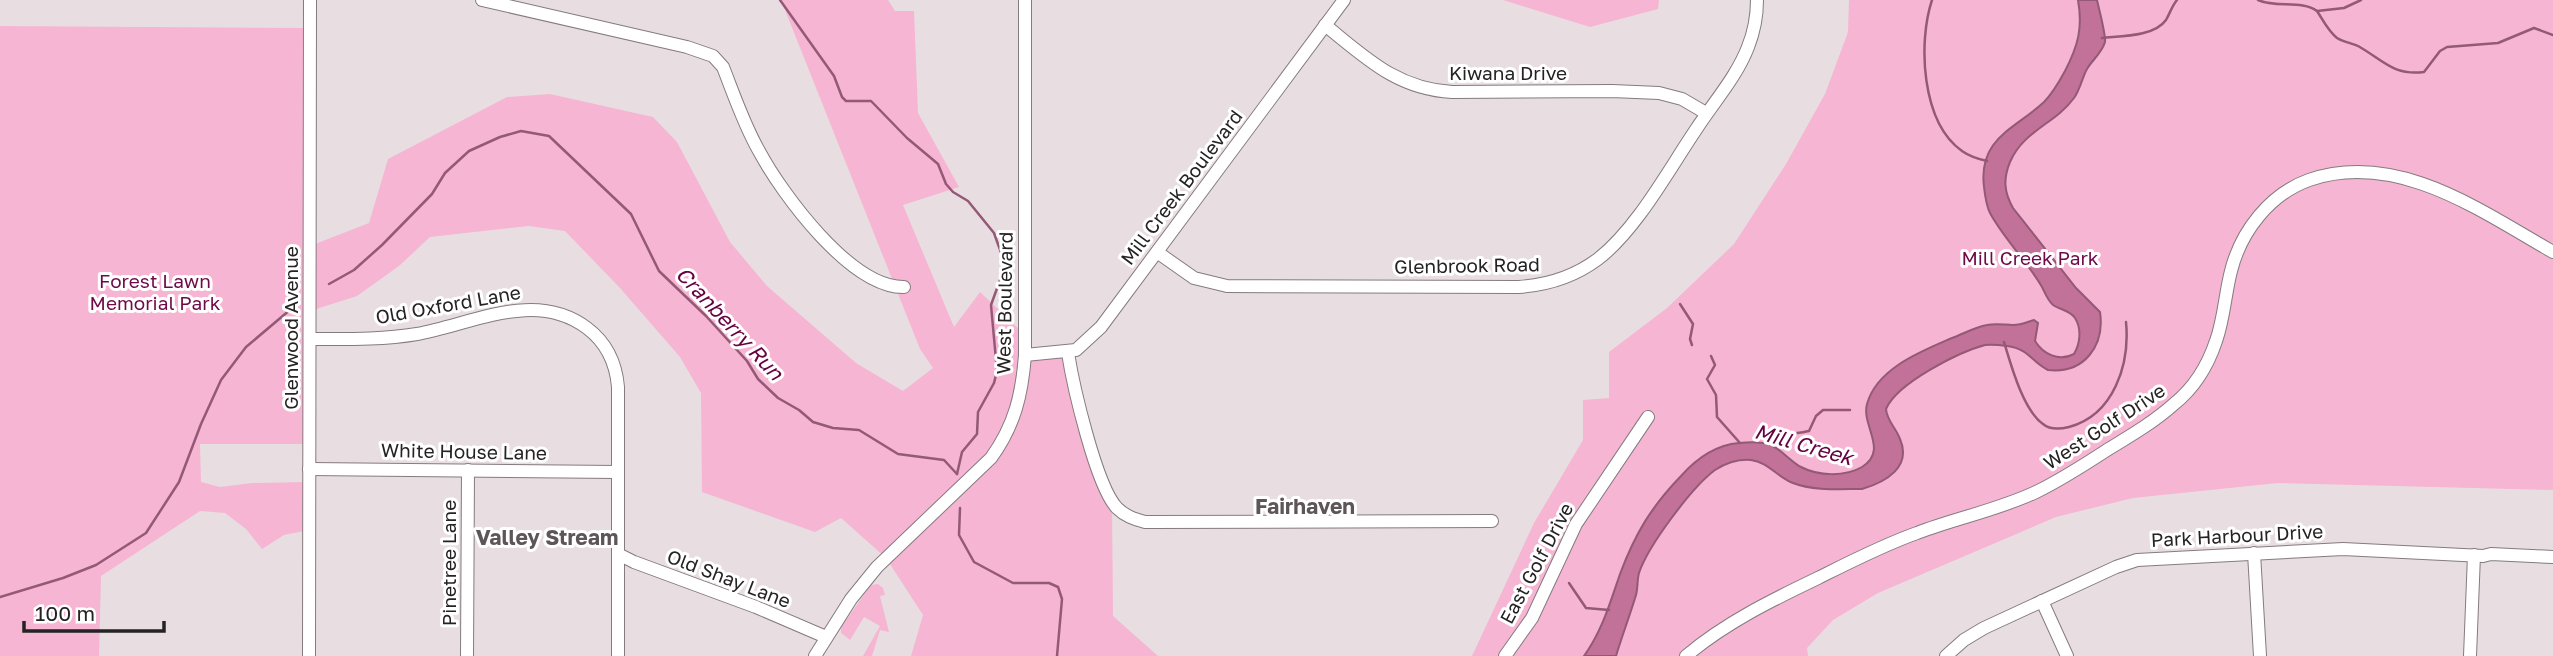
<svg xmlns="http://www.w3.org/2000/svg" width="2553" height="656" viewBox="0 0 2553 656" font-family="'Golos Text',sans-serif">
  <rect width="100%" height="100%" fill="#e8dee2"/>
  <g fill="#f6b5d2">
    <polygon points="781,0 888,0 895,11 914,11 918,113 959,187 903,205 954,327 980,292 1024,334 1025,354 1068,353 1112,502 1113,616 1158,656 911,656 923,615 886,558 841,518 815,532 702,492 701,393 680,357 620,288 565,231 529,226 430,237 399,266 357,296 310,311 309,444 200,444 201,482 220,487 252,483 309,482 309,530 284,535 262,549 246,529 225,513 200,511 101,576 99,656 0,656 0,26 310,28 310,246 369,223 388,159 507,97 550,94 653,117 677,142 730,242 767,286 856,363 903,391 933,368 920,349"/>
    <polygon points="1503,0 1659,0 1658,9 1590,27"/>
    <polygon points="1849,0 2553,0 2553,490 2278,483 2133,498 2056,517 1878,593 1833,620 1807,648 1808,656 1472,656 1534,523 1583,440 1583,400 1609,398 1609,352 1667,308 1734,244 1786,164 1825,94 1848,32"/>
    <polygon points="878,584 883,588 885,595 880,596 889,632 880,630 872,656 863,656 880,626 864,617 850,640 841,633 841,627 871,585"/>
  </g>
  <path fill="#c27198" stroke="#935975" stroke-width="2" d="M2078 0H2097C2099 9 2106 35 2105 42 2102 53 2092 60 2087 69 2082 78 2080 90 2074 98 2055 124 2024 130 2010 162 2003 179 2004 192 2013 208L2076 288 2100 312C2105 346 2084 374 2048 370 2031 362 2030 349 2007 346 2000 345 1992 344 1985 345 1959 352 1897 383 1886 409 1887 421 1896 428 1900 439 1912 467 1886 482 1862 489 1840 489 1813 491 1793 483 1777 477 1768 462 1751 460 1738 459 1726 463 1715 470 1692 487 1648 546 1639 573 1637 580 1638 588 1636 595 1630 615 1622 636 1616 656H1584C1602 631 1610 603 1620 574 1635 534 1651 507 1681 476 1696 459 1716 445 1739 443 1749 442 1761 441 1771 445 1782 450 1790 461 1801 467 1818 476 1845 477 1862 467 1889 450 1861 426 1867 404 1877 368 1922 351 1952 338 1963 334 1975 327 1987 325 1996 323 2005 325 2013 325 2021 325 2027 322 2034 320L2038 323 2035 341C2043 354 2059 362 2074 354 2080 344 2082 329 2075 318 2070 310 2060 310 2053 305 2048 301 2045 293 2042 287 2027 261 2004 239 1990 213 1986 205 1985 196 1984 187 1978 138 2015 129 2044 102 2053 93 2059 82 2065 71 2078 46 2083 28 2078 0Z"/>
  <g fill="none" stroke-linecap="round" stroke-linejoin="round">
    <g stroke="#935975" stroke-width="2.5">
      <polyline points="780,0 834,76 842,97 846,101 871,101 907,138 938,164 946,184 953,192 968,201 994,233 1004,261 1004,269 991,305 997,371 994,383 978,412 977,434 962,452 957,474"/>
      <path d="M1932 0C1918 42 1921 122 1962 151 1969 156 1978 159 1987 161"/>
      <path d="M2258 0C2276 8 2302 0 2317 11L2344 8 2361 0"/>
      <path d="M2317 11C2323 20 2328 31 2337 38 2343 42 2352 43 2358 46 2383 60 2393 76 2424 72L2440 51 2447 47 2498 43 2534 28 2553 35"/>
      <path d="M2102 38C2120 36 2154 37 2166 20 2170 13 2172 6 2177 0"/>
      <polyline points="329,284 354,270 382,245 432,194 445,173 469,151 500,137 521,131 549,136 631,214 659,271 706,316 747,361 758,379 778,398 799,410 813,422 833,428 859,430 898,454 944,460 957,474"/>
      <polyline points="1680,304 1693,324 1690,339 1692,345"/>
      <path d="M2004 342C2011 365 2023 410 2043 424 2050 430 2061 429 2069 427 2114 415 2130 364 2126 322"/>
      <polyline points="1711,356 1715,365 1707,379 1716,395 1717,417 1740,443"/>
      <path d="M1767 444C1780 431 1793 435 1809 431L1816 416 1823 410H1850"/>
      <polyline points="960,508 959,535 974,562 1013,583 1049,583 1058,587 1062,599 1057,656"/>
      <polyline points="1569,583 1586,608 1609,610"/>
      <polyline points="0,597 63,578 96,565 146,533 179,482 201,424 221,380 246,347 291,309"/>
    </g>
    <g stroke="#847b7f" stroke-width="14">
      <g id="minor">
        <path d="M482 0 687 47 713 56 723 67C734 95 744 125 759 151 782 194 851 288 904 287"/>
        <path d="M1325 25C1366 58 1397 89 1452 92L1612 91 1659 93 1682 99 1706 113"/>
        <path d="M1157 252 1194 278 1227 286 1519 287C1548 285 1574 277 1598 259 1637 229 1669 169 1697 128 1714 102 1737 76 1748 47 1754 32 1757 16 1757 0"/>
        <path d="M310 339C345 339 381 340 417 334 473 324 535 289 587 328 607 343 616 363 618 387V656"/>
        <path d="M1068 353C1073 385 1096 486 1117 508 1125 516 1134 519 1145 522L1492 521"/>
        <polyline points="1025,355 1076,350 1101,327 1344,0"/>
        <polyline points="309,469 618,472"/>
        <polyline points="2254,553 2260,656"/>
        <polyline points="618,554 634,562 756,607 826,637"/>
        <polyline points="2042,601 2067,656"/>
        <polyline points="309,656 310,0"/>
        <polyline points="467,656 468,470"/>
        <path d="M815 656 851 599 877 567 991 458C1015 425 1022 394 1025 355V0"/>
        <polyline points="1505,656 1532,618 1576,524 1648,417"/>
        <path d="M1686 656C1725 623 1772 600 1818 578 1850 562 1883 545 1917 533 1956 518 1998 510 2036 492 2061 480 2084 465 2107 450 2130 436 2154 422 2174 404 2194 388 2208 365 2216 341 2224 319 2225 294 2231 271 2241 231 2270 194 2309 180 2397 150 2481 211 2553 252"/>
        <polyline points="1946,656 1964,640 1984,628 2116,567 2137,560 2343,549 2483,556 2491,554 2553,557"/>
        <polyline points="2470,656 2474,555"/>
      </g>
    </g>
    <use href="#minor" stroke="#fff" stroke-width="12"/>
  </g>
  <g text-anchor="middle" dominant-baseline="central" stroke-width="6" stroke-linejoin="round" paint-order="stroke">
    <g font-size="19" fill="#252223" stroke="#fff">
      <text x="1508" y="72">Kiwana Drive</text>
      <text transform="translate(1181 187) rotate(-53)">Mill Creek Boulevard</text>
      <text transform="translate(1467 265) rotate(-1)">Glenbrook Road</text>
      <text transform="translate(1004 303) rotate(-89)">West Boulevard</text>
      <text transform="translate(448 304) rotate(-10)">Old Oxford Lane</text>
      <text transform="translate(290 328) rotate(-90)">Glenwood Avenue</text>
      <text transform="translate(2104 426) rotate(-33)">West Golf Drive</text>
      <text transform="translate(464 451) rotate(1)">White House Lane</text>
      <text transform="translate(2237 535) rotate(-3)">Park Harbour Drive</text>
      <text transform="translate(448 563) rotate(-90)">Pinetree Lane</text>
      <text transform="translate(1536 563) rotate(-62)">East Golf Drive</text>
      <text transform="translate(729 578) rotate(21)">Old Shay Lane</text>
    </g>
    <g font-size="19" fill="#6f0a48" stroke="#fff">
      <text x="2030" y="257">Mill Creek Park</text>
      <text x="155" y="280">Forest Lawn<tspan x="155" dy="22">Memorial Park</tspan></text>
    </g>
    <g font-size="21" font-style="italic" fill="#660040" stroke="#fff">
      <text transform="translate(730 323) rotate(47)">Cranberry Run</text>
      <text transform="translate(1804 444) rotate(16)">Mill Creek</text>
    </g>
    <g font-size="21" font-weight="bold" fill="#5d5558" stroke="#fff">
      <text x="1305" y="506">Fairhaven</text>
      <text x="547" y="537">Valley Stream</text>
    </g>
  </g>
  <path d="M24 621v10h140v-10" fill="none" stroke="#252223" stroke-width="3.5"/>
  <text x="35" y="621" font-size="21" fill="#252223" stroke="#ffffff" stroke-width="5" paint-order="stroke">100 m</text>
</svg>
